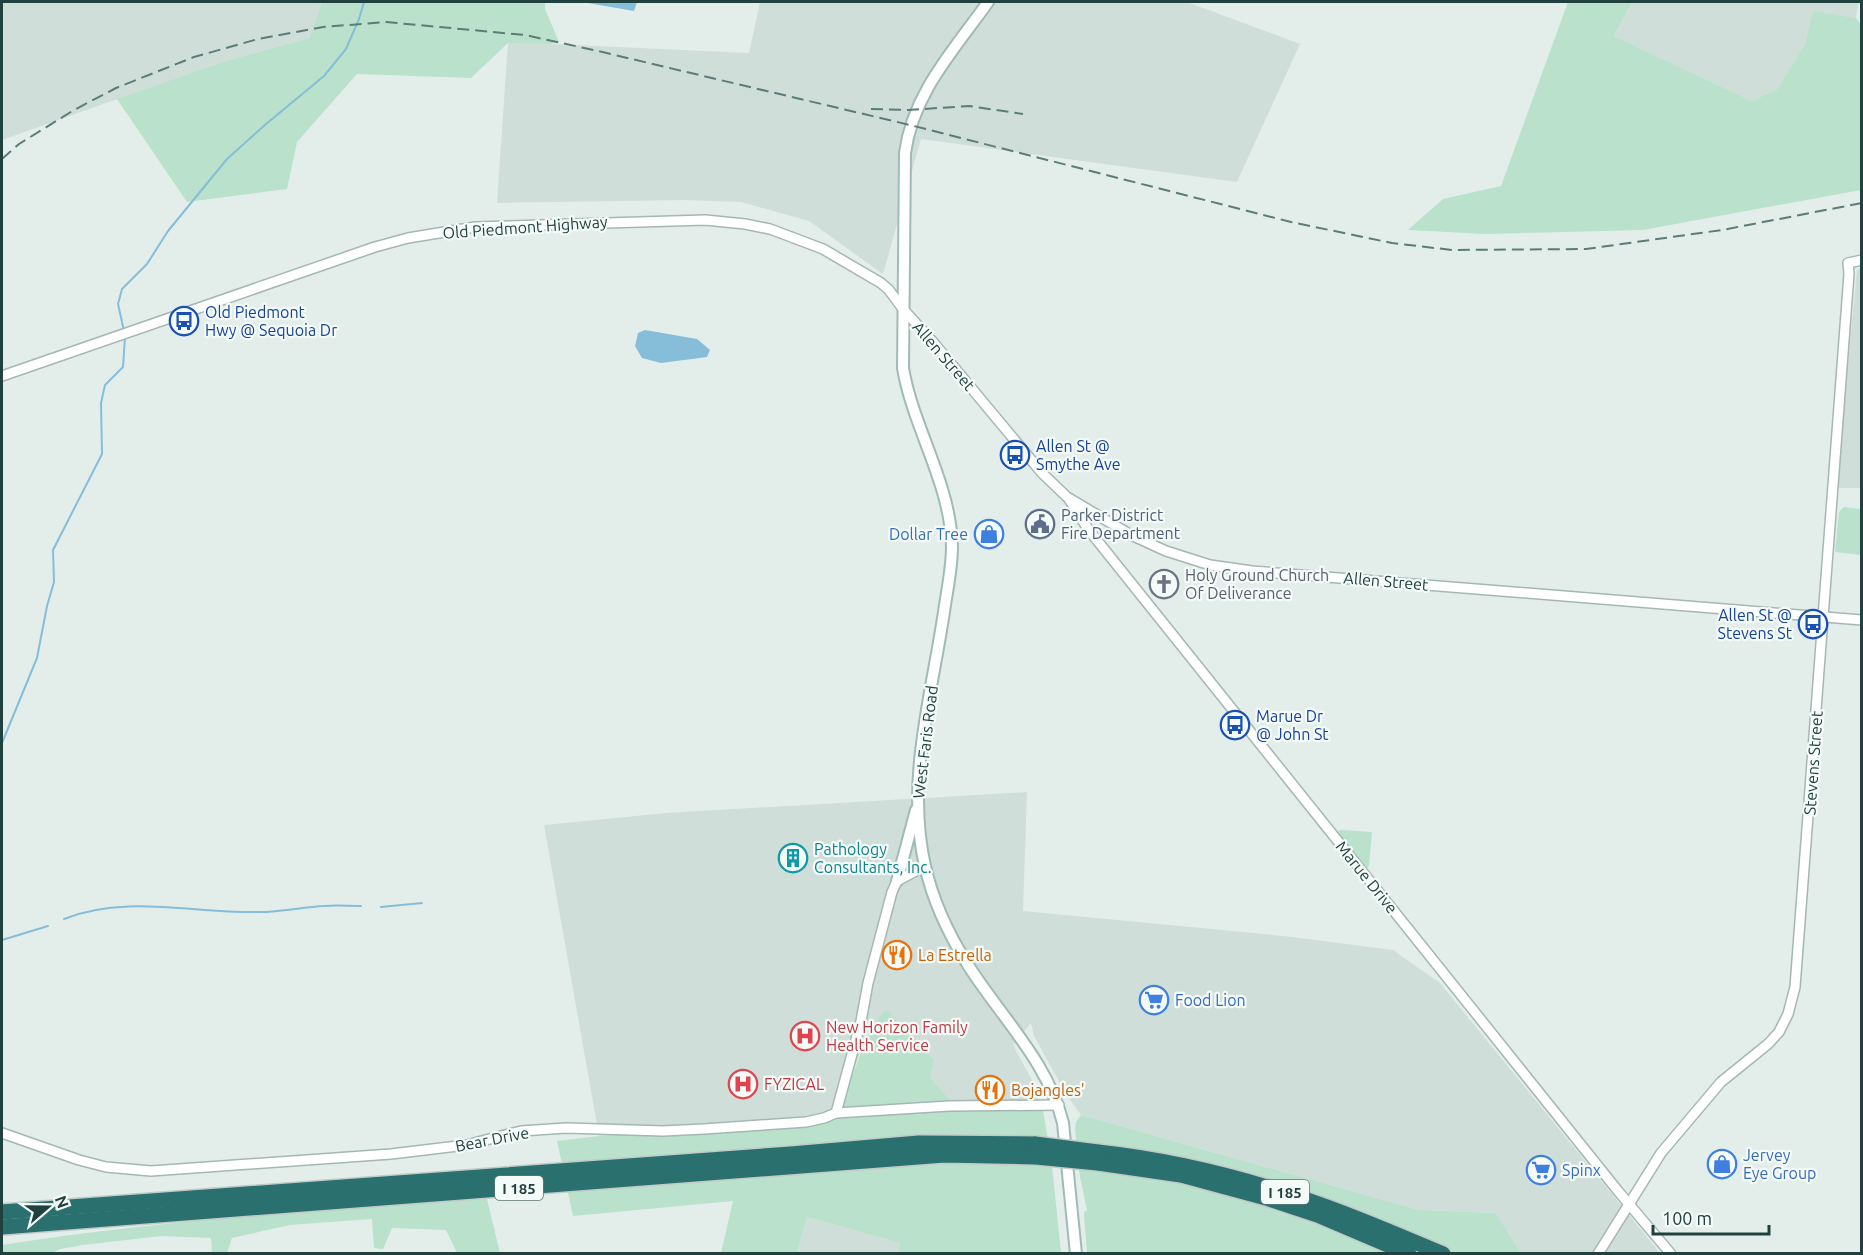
<svg xmlns="http://www.w3.org/2000/svg" width="1863" height="1255" viewBox="0 0 1863 1255" font-family="Ubuntu,sans-serif">
  <rect width="100%" height="100%" fill="#e3eeeb"/>
  <g fill="#d0deda">
    <polygon points="2,2 322,2 309,38 222,62 2,140"/>
    <polygon points="760,2 1187,2 1300,44 1237,182 921,139 883,274 809,221 741,202 685,200 497,203 508,42 749,53"/>
    <polygon points="1632,2 1859,2 1856,18 1813,12 1805,44 1777,89 1752,101 1614,36"/>
    <polygon points="1861,269 1861,488 1836,488 1857,270"/>
    <polygon points="1027,792 1023,911 1284,936 1393,950 1440,983 1660,1253 1521,1253 1496,1213 1419,1210 1081,1115 1066,1094 1034,1036 1031,1023 1013,1045 1032,1080 1043,1110 952,1102 930,1077 869,1029 835,1121 599,1136 544,825 666,813"/>
    <polygon points="807,1217 900,1243 898,1253 797,1254"/>
  </g>
  <g fill="#bae1cb">
    <polygon points="322,2 545,2 545,9 559,42 550,44 508,43 471,78 357,74 297,142 287,189 187,202 117,99 222,62 309,38"/>
    <polygon points="1568,2 1632,2 1614,36 1752,101 1777,89 1805,44 1813,11 1856,18 1862,26 1861,190 1643,230 1486,234 1408,230 1443,199 1501,186"/>
    <polygon points="1844,507 1861,509 1861,555 1835,552 1839,512"/>
    <polygon points="1341,830 1372,832 1369,866 1367,868 1340,838 1337,831"/>
    <polygon points="886,1009 934,1060 930,1077 952,1102 1043,1110 1052,1165 1061,1253 898,1253 900,1243 807,1217 797,1253 721,1253 733,1201 573,1216 557,1141 599,1136 835,1121 870,1029"/>
    <polygon points="1081,1115 1419,1210 1496,1213 1521,1253 1087,1253 1084,1215 1084,1212 1087,1210 1080,1177 1075,1129 1076,1122"/>
    <path d="M487 1199 500 1253H457L446 1230 392 1228 383 1249 374 1248 372 1219 290 1225 232 1238 227 1253H212L211 1238 161 1236 83 1245 60 1249 52 1253 2 1254V1245C162 1220 325 1209 487 1199Z"/>
  </g>
  <g fill="#86bdd8">
    <polygon points="582,2 637,2 634,11"/>
    <polygon points="645,330 697,339 710,350 707,357 661,363 642,358 635,346 638,333"/>
  </g>
  <g fill="none" stroke-linecap="round" stroke-linejoin="round">
    <g stroke="#86bdd8" stroke-width="2">
      <polyline points="124,331 118,304 122,289 147,264 168,231 227,159 266,124 324,76 346,49 359,19 364,2"/>
      <polyline points="2,743 37,658 47,606 54,582 53,550 102,454 101,403 105,385 123,367 125,337"/>
      <polyline points="381,907 422,903"/>
      <path d="M64 919C126 894 196 914 260 912 281 912 303 907 324 906 336 905 349 906 361 906"/>
      <polyline points="2,940 48,926"/>
      <polyline points="2,960 2,991"/>
    </g>
    <g stroke="#a5b7b4" stroke-width="12">
      <g id="tertiary">
        <polyline points="2,376 375,247 408,238 475,227 705,220 745,224 770,229 823,249 881,283 889,290 903,309 933,342 1042,473 1067,497 1131,535 1166,551 1210,565 1252,571 1862,620"/>
        <polyline points="1069,499 1088,529 1618,1191 1671,1254"/>
        <polyline points="836,1113 861,1021 868,983 892,892 897,881 925,866"/>
        <polyline points="2,1133 79,1160 106,1167 151,1171 391,1154 466,1145 521,1131 566,1128 663,1131 704,1129 806,1122 824,1118 836,1113 949,1106 1059,1105"/>
        <polyline points="1598,1254 1661,1153 1721,1082 1768,1044 1779,1032 1788,1014 1795,987 1849,274 1848,263 1862,260"/>
      </g>
    </g>
    <g stroke="#a0bbb6" stroke-width="14">
      <g id="secondary">
        <path d="M988 2C954 50 913 93 905 153L903 368C913 428 951 484 952 547 952 566 948 586 945 605 933 691 905 779 925 866 933 901 949 935 968 965 1001 1017 1048 1062 1063 1123L1076 1254"/>
        <polyline points="897,881 916,810"/>
      </g>
    </g>
    <g stroke="#c1cac9" stroke-width="18">
      <g id="motorway">
        <path d="M1098 1152C1172 1160 1245 1178 1316 1203 1359 1218 1401 1236 1443 1254"/>
        <polyline points="1098,1163 1181,1175 1266,1198 1320,1216 1409,1254"/>
        <polyline points="2,1212 791,1154 919,1143 1035,1144"/>
        <polyline points="2,1227 944,1155 1036,1157"/>
      </g>
    </g>
    <use href="#tertiary" stroke="#fff" stroke-width="9"/>
    <use href="#secondary" stroke="#fff" stroke-width="10"/>
    <use href="#motorway" stroke="#29706e" stroke-width="15"/>
    <g stroke="#5b7c79" stroke-width="2" stroke-dasharray="12 6" stroke-linecap="butt">
      <polyline points="871,109 908,110 969,106 1023,114"/>
      <polyline points="2,159 19,144 74,110 116,88 194,57 258,39 323,27 386,22 525,35 598,51 910,125 1291,222 1392,243 1452,250 1586,249 1722,230 1862,203"/>
    </g>
    <g stroke="#c1cac9" stroke-width="18" stroke-linecap="butt">
      <g id="motorway-bridge">
        <polyline points="1035,1144 1098,1152"/>
        <polyline points="1036,1157 1098,1163"/>
      </g>
    </g>
    <use href="#motorway-bridge" stroke="#29706e" stroke-width="15"/>
  </g>
  <defs>
    <g id="bus-ring" transform="scale(1.5)"><circle r="9.5" fill="#f4faf8" stroke="#1a4fb4" stroke-width="1.5"/><path d="M-5-6H5V4H4V6H2V4H-2V6H-4V4H-5ZM-3.5-4V0h7V-4ZM-3.5 1.2v1.5H-2V1.2ZM2 1.2v1.5H3.5V1.2Z" fill="#1a4fb4"/></g>
    <g id="civic-ring" transform="scale(1.5)"><circle r="9.5" fill="#f4faf8" stroke="#5c6f8a" stroke-width="1.5"/><path d="M-.6-6.5H3V-4.5H.6V-3L4-1V1h2V6H-6V1h2V-1L-.6-3ZM-1.2 2.5V6h2.4V2.5Z" fill="#5c6f8a"/></g>
    <g id="shop-ring" transform="scale(1.5)"><circle r="9.5" fill="#f4faf8" stroke="#3f7fe0" stroke-width="1.5"/><path d="M-5-2.5h2.3a2.7 3.5 0 0 1 5.4 0H5L5.5 6h-11ZM-1.5-2.5h3a1.5 2.3 0 0 0-3 0Z" fill="#3f7fe0"/></g>
    <g id="church-ring" transform="scale(1.5)"><circle r="9.5" fill="#f4faf8" stroke="#6b7280" stroke-width="1.5"/><path d="M-1.2-6h2.4v3.5h3.3v2.4h-3.3V6h-2.4V-.1h-3.3v-2.4h3.3Z" fill="#6b7280"/></g>
    <g id="building-ring" transform="scale(1.5)"><circle r="9.5" fill="#f4faf8" stroke="#0f9aa8" stroke-width="1.5"/><path d="M-4-6H4V6H1V3H-1V6H-4ZM-2.5-4.3h1.7v1.8h-1.7ZM.8-4.3h1.7v1.8H.8ZM-2.5-1h1.7V.8h-1.7ZM.8-1h1.7V.8H.8Z" fill="#0f9aa8"/></g>
    <g id="restaurant-ring" transform="scale(1.5)"><circle r="9.5" fill="#f4faf8" stroke="#e8710a" stroke-width="1.5"/><path d="M-5-6h1v4h1v-4h1v4h1v-4h1v5L-1.5 .5V6h-2V.5L-5-1ZM5-6V6H3V1.5H1.5Q1.5-4 5-6Z" fill="#e8710a"/></g>
    <g id="supermarket-ring" transform="scale(1.5)"><circle r="9.5" fill="#f4faf8" stroke="#3f7fe0" stroke-width="1.5"/><path d="M-6-5.5h2.5l.6 2H6L4.5 2H-2.5L-4.4-4H-6ZM-1.5 3.2a1.3 1.3 0 1 0 .1 0ZM3 3.2a1.3 1.3 0 1 0 .1 0Z" fill="#3f7fe0"/></g>
    <g id="hospital-ring" transform="scale(1.5)"><circle r="9.5" fill="#f4faf8" stroke="#e0444e" stroke-width="1.5"/><path d="M-5-5h3v3.5h4V-5h3V5h-3V1.5h-4V5h-3Z" fill="#e0444e"/></g>
  </defs>
  <g fill-rule="evenodd">
    <use href="#bus-ring" x="184" y="321"/>
    <use href="#bus-ring" x="1015" y="455"/>
    <use href="#civic-ring" x="1040" y="524"/>
    <use href="#shop-ring" x="989" y="534"/>
    <use href="#church-ring" x="1164" y="584"/>
    <use href="#bus-ring" x="1813" y="624"/>
    <use href="#bus-ring" x="1235" y="725"/>
    <use href="#building-ring" x="793" y="858"/>
    <use href="#restaurant-ring" x="897" y="955"/>
    <use href="#supermarket-ring" x="1154" y="1000"/>
    <use href="#hospital-ring" x="805" y="1036"/>
    <use href="#hospital-ring" x="743" y="1084"/>
    <use href="#restaurant-ring" x="990" y="1090"/>
    <use href="#shop-ring" x="1722" y="1164"/>
    <use href="#supermarket-ring" x="1541" y="1170"/>
  </g>
  <g text-anchor="middle" dominant-baseline="central" stroke-width="4.5" stroke-linejoin="round" paint-order="stroke">
    <g fill="#f4faf8" stroke="#607876" stroke-width="1.5">
      <rect x="495" y="1176" width="48" height="24" rx="4.5"/>
      <rect x="1261" y="1180" width="48" height="24" rx="4.5"/>
    </g>
    <g font-size="15" font-weight="bold" fill="#20413e">
      <text x="519" y="1188">I 185</text>
      <text x="1285" y="1192">I 185</text>
    </g>
    <g font-size="16" fill="#20413e" stroke="#f4faf8">
      <text transform="translate(525 227) rotate(-4)">Old Piedmont Highway</text>
      <text transform="translate(944 356) rotate(49)">Allen Street</text>
      <text transform="translate(1386 581) rotate(5)">Allen Street</text>
      <text transform="translate(925 742) rotate(-83)">West Faris Road</text>
      <text transform="translate(1813 763) rotate(-86)">Stevens Street</text>
      <text transform="translate(1367 877) rotate(51)">Marue Drive</text>
      <text transform="translate(492 1139) rotate(-11)">Bear Drive</text>
    </g>
    <g font-size="16" fill="#164399" stroke="#f4faf8" text-anchor="start">
      <text x="205" y="312">Old Piedmont<tspan x="205" dy="18">Hwy @ Sequoia Dr</tspan></text>
      <text x="1036" y="446">Allen St @<tspan x="1036" dy="18">Smythe Ave</tspan></text>
      <text x="1792" y="615" text-anchor="end">Allen St @<tspan x="1792" dy="18">Stevens St</tspan></text>
      <text x="1256" y="716">Marue Dr<tspan x="1256" dy="18">@ John St</tspan></text>
    </g>
    <g font-size="16" fill="#4e5e75" stroke="#f4faf8" text-anchor="start">
      <text x="1061" y="515">Parker District<tspan x="1061" dy="18">Fire Department</tspan></text>
    </g>
    <g font-size="16" fill="#366cbe" stroke="#f4faf8" text-anchor="start">
      <text x="968" y="534" text-anchor="end">Dollar Tree</text>
      <text x="1175" y="1000">Food Lion</text>
      <text x="1743" y="1155">Jervey<tspan x="1743" dy="18">Eye Group</tspan></text>
      <text x="1562" y="1170">Spinx</text>
    </g>
    <g font-size="16" fill="#5b616d" stroke="#f4faf8" text-anchor="start">
      <text x="1185" y="575">Holy Ground Church<tspan x="1185" dy="18">Of Deliverance</tspan></text>
    </g>
    <g font-size="16" fill="#0d838f" stroke="#f4faf8" text-anchor="start">
      <text x="814" y="849">Pathology<tspan x="814" dy="18">Consultants, Inc.</tspan></text>
    </g>
    <g font-size="16" fill="#c56008" stroke="#f4faf8" text-anchor="start">
      <text x="918" y="955">La Estrella</text>
      <text x="1011" y="1090">Bojangles'</text>
    </g>
    <g font-size="16" fill="#be3a42" stroke="#f4faf8" text-anchor="start">
      <text x="826" y="1027">New Horizon Family<tspan x="826" dy="18">Health Service</tspan></text>
      <text x="764" y="1084">FYZICAL</text>
    </g>
  </g>
  <rect width="1863" height="1255" fill="none" stroke="#20413e" stroke-width="6"/>
  <g transform="translate(48 1207) rotate(70)" stroke="#f4faf8" stroke-width="4.5" paint-order="stroke">
  <path d="M0-4.5L10 22L0 15L-10 22Z" fill="#20413e"/>
  <text y="-9" font-size="16" font-weight="bold" text-anchor="middle" fill="#20413e">N</text>
  </g>
  <path d="M1653 1225v9h116v-9" fill="none" stroke="#20413e" stroke-width="3"/>
  <text x="1662" y="1225" font-size="18" fill="#20413e" stroke="#f4faf8" stroke-width="4.5" paint-order="stroke">100 m</text>
</svg>
